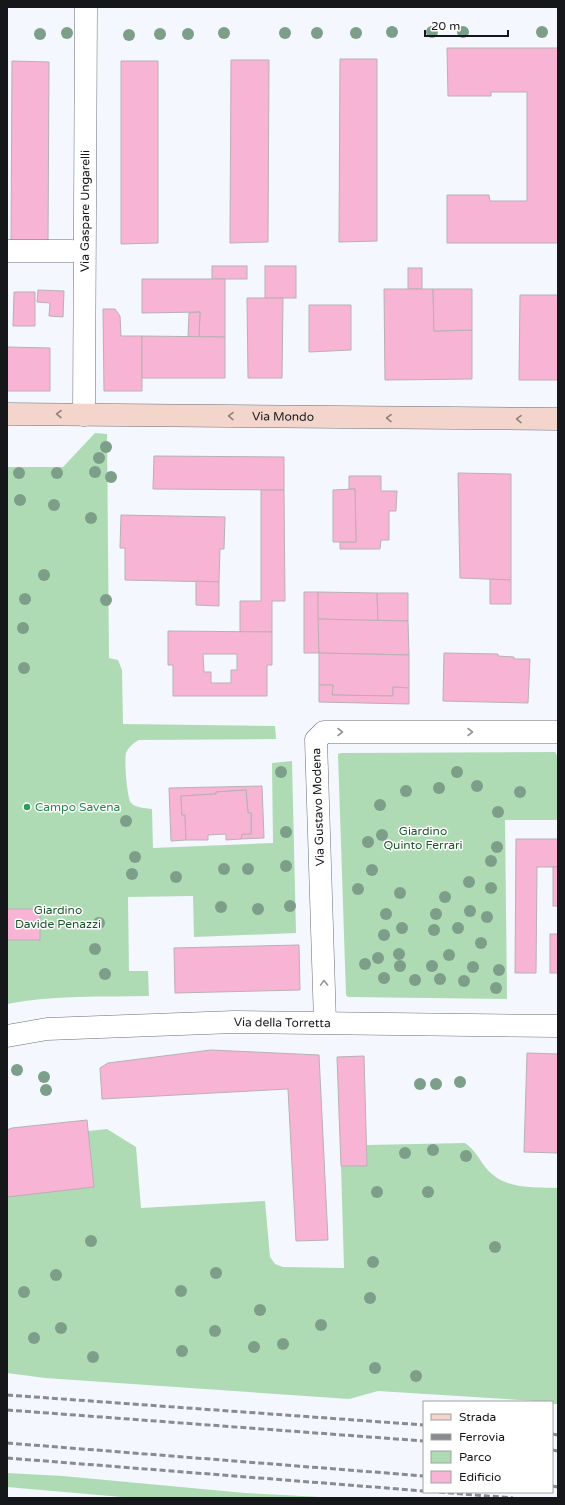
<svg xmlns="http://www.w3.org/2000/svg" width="565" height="1505" viewBox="0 0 565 1505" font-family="'Varela Round',sans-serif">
  <rect width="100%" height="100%" fill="#f4f7fe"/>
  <g fill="#aedbb4">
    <path d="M95 433 107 434 109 658 118 660 122 670 123 724 275 726 276 739 139 740C133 743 129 747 126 753 124 760 127 798 131 803 136 808 145 808 152 809L153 848 273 843 272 763 292 761 296 933 194 937 193 896 128 897 129 971H148L149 996C102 997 54 995 7 1004V467H63Z"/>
    <polygon points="555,752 558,757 558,820 505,820 507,999 348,997 346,995 338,754 341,753"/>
    <path d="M107 1129 136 1147 141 1208 265 1201 270 1257 275 1264 283 1267 344 1268 341 1166 367 1165V1145L465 1143C475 1150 479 1159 486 1168 504 1190 533 1187 558 1188V1404H552V1402L378 1391 349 1399 45 1378 7 1373V1197L88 1131Z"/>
    <polygon points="7,1473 63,1476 245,1493 340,1498 133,1498 7,1487"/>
  </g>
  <g fill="#f8b4d5" stroke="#b9b0b4" fill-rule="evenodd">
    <polygon points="447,48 558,48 558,243 447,243 447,195 489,195 490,201 527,201 527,92 491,92 491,96 448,96"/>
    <polygon points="340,59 377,59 377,241 339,242"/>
    <polygon points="231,60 269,60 268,242 230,243"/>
    <polygon points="12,61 49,62 48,246 11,245"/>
    <polygon points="121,61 158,61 158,243 121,244"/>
    <rect x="212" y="266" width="35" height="13"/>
    <rect x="265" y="266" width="31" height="32"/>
    <rect x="408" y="268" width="14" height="21"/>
    <polygon points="142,279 225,279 225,337 199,337 200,312 142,313"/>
    <polygon points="384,289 433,289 434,331 472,330 472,379 385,380"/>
    <polygon points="433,289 472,289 472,330 434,331"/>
    <polygon points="38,290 64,291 63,317 49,316 50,303 37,302"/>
    <polygon points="14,292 35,292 35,326 13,326"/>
    <polygon points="520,295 558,295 558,380 519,380"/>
    <polygon points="247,298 283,298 282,378 248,378"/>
    <polygon points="309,305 351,305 351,350 309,352"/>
    <polygon points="103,309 115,309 120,316 121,336 142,336 142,391 104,391"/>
    <polygon points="200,312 199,337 188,337 189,313"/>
    <polygon points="142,336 225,337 225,378 142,378"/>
    <polygon points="7,347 50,348 50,391 7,391"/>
    <polygon points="154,456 284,457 284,490 153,489"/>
    <polygon points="458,473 511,474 511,580 460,578"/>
    <polygon points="349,476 381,476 381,491 397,491 396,511 389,511 389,540 381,540 380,549 340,549 340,542 356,542 355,489 349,489"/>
    <polygon points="355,489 356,542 333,542 333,490"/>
    <polygon points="261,490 284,490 285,601 272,601 272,632 240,632 240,601 261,601"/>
    <polygon points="121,515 225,517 224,549 220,549 219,582 125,580 125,548 120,548"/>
    <polygon points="490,579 511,580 511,604 490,604"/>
    <polygon points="196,581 219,582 219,606 196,605"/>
    <polygon points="304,592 318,592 319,653 304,653"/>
    <polygon points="318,592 377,593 378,621 318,619"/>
    <polygon points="377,593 408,593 408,621 378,621"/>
    <polygon points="318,619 408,621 409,655 319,653"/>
    <path d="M168 631 272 632V665H267V696H173V665H168ZM203 654H237V670H231V683H211V672H204Z"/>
    <polygon points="319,653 409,655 409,688 393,687 393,696 332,695 333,685 319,685"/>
    <polygon points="444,653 498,654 498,656 514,657 514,659 530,659 528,703 443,701"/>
    <polygon points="319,685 333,685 332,695 393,696 393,687 409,688 409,704 319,702"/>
    <polygon points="262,786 264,838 241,839 242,834 251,834 251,813 248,813 246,790 216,792 216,794 181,796 182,815 185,815 186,840 171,841 169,788"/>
    <polygon points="246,790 248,813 251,813 251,834 242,834 241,839 226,840 226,834 208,835 208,840 186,840 185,815 182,815 181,796 216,794 216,792"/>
    <polygon points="516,839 558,839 558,867 537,867 536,973 515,973"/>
    <rect x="553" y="867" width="5" height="39"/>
    <rect x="7" y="909" width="33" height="31"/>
    <rect x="550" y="934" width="8" height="39"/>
    <polygon points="299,945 300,990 175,993 174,948"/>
    <polygon points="211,1050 319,1055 328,1240 296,1241 288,1089 102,1099 100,1068 108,1063"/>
    <polygon points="527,1053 558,1054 558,1153 524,1152"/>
    <polygon points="364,1056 367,1166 341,1166 337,1057"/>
    <polygon points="87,1120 94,1187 7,1197 7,1130 12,1128"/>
  </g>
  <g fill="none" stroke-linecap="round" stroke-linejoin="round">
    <g stroke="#6b6f77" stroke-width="23">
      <g id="street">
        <polyline points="7,251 72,251"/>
        <path id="s1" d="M84 415 86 7"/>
        <polyline points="325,1022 316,740 324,732 558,732"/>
        <path id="s2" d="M7 1036 47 1029 234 1022 558 1026"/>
      </g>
    </g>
    <g stroke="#6b6f77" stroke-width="23">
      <g id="secondary">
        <path id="s3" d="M7 414 558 419"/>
      </g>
    </g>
    <use href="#street" stroke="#fff" stroke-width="22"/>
    <use href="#secondary" stroke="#f4d5cb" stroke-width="22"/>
    <g stroke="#888b90" stroke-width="3" stroke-dasharray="6 3" stroke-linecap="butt">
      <polyline points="7,1395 424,1425"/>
      <polyline points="7,1410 424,1441"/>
      <polyline points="552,1434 558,1435"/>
      <polyline points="7,1443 424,1476"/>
      <polyline points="552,1450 558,1451"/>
      <polyline points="7,1458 424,1491"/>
      <polyline points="552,1486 558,1487"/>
      <polyline points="439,1492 513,1498"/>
    </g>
  </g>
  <g fill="#7d9f89">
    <circle cx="392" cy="32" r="6"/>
    <circle cx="432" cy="32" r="6"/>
    <circle cx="463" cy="32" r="6"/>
    <circle cx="542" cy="32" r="6"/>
    <circle cx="67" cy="33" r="6"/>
    <circle cx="224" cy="33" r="6"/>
    <circle cx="285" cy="33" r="6"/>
    <circle cx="317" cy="33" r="6"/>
    <circle cx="356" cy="33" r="6"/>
    <circle cx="40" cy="34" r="6"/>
    <circle cx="160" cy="34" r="6"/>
    <circle cx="188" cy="34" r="6"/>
    <circle cx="129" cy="35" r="6"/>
    <circle cx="106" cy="447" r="6"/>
    <circle cx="99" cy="458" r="6"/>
    <circle cx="95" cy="472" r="6"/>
    <circle cx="19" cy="473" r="6"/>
    <circle cx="57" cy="473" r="6"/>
    <circle cx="111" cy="477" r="6"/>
    <circle cx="20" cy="500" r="6"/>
    <circle cx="54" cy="505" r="6"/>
    <circle cx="91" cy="518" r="6"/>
    <circle cx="44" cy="575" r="6"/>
    <circle cx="25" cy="599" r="6"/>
    <circle cx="106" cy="600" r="6"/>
    <circle cx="23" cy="628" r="6"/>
    <circle cx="24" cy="668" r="6"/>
    <circle cx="281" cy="772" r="6"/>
    <circle cx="457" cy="772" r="6"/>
    <circle cx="477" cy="786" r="6"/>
    <circle cx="439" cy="788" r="6"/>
    <circle cx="406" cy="791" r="6"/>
    <circle cx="520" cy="792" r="6"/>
    <circle cx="380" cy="805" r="6"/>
    <circle cx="498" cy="812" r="6"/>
    <circle cx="126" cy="821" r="6"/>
    <circle cx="286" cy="832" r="6"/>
    <circle cx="382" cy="835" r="6"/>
    <circle cx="368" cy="842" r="6"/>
    <circle cx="497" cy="847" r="6"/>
    <circle cx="135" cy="857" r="6"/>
    <circle cx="491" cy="861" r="6"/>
    <circle cx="286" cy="866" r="6"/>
    <circle cx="224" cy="869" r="6"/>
    <circle cx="248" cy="869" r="6"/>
    <circle cx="372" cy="870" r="6"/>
    <circle cx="132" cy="874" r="6"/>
    <circle cx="176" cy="877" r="6"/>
    <circle cx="469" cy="882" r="6"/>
    <circle cx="491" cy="888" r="6"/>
    <circle cx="358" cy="889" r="6"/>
    <circle cx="400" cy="893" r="6"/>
    <circle cx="445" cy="897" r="6"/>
    <circle cx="290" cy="906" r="6"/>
    <circle cx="221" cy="907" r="6"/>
    <circle cx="258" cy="909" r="6"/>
    <circle cx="470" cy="911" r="6"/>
    <circle cx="386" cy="914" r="6"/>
    <circle cx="436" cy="914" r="6"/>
    <circle cx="487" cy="917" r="6"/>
    <circle cx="99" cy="923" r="6"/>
    <circle cx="402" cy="928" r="6"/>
    <circle cx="458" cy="928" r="6"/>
    <circle cx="434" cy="930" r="6"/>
    <circle cx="384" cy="935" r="6"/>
    <circle cx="481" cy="943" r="6"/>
    <circle cx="95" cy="949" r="6"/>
    <circle cx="399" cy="954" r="6"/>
    <circle cx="449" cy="955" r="6"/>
    <circle cx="378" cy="958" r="6"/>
    <circle cx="365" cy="964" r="6"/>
    <circle cx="400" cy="966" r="6"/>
    <circle cx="432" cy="966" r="6"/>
    <circle cx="473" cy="967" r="6"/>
    <circle cx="499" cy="970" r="6"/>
    <circle cx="105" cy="974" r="6"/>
    <circle cx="384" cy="978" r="6"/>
    <circle cx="440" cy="979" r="6"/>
    <circle cx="415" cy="980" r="6"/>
    <circle cx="464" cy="981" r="6"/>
    <circle cx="496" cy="988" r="6"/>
    <circle cx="17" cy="1070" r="6"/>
    <circle cx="44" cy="1077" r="6"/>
    <circle cx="460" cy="1082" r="6"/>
    <circle cx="420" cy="1084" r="6"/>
    <circle cx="436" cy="1084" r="6"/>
    <circle cx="46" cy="1090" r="6"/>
    <circle cx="433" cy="1150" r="6"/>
    <circle cx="405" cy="1153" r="6"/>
    <circle cx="466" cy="1156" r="6"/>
    <circle cx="377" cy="1192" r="6"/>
    <circle cx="428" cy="1192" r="6"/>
    <circle cx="91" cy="1241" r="6"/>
    <circle cx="495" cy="1247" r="6"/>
    <circle cx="373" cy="1262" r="6"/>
    <circle cx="216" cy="1273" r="6"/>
    <circle cx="56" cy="1275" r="6"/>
    <circle cx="181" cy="1291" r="6"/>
    <circle cx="24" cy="1292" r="6"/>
    <circle cx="370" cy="1298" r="6"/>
    <circle cx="260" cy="1310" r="6"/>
    <circle cx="321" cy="1325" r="6"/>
    <circle cx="61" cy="1328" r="6"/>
    <circle cx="215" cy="1331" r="6"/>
    <circle cx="34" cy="1338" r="6"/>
    <circle cx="283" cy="1344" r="6"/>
    <circle cx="254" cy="1347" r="6"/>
    <circle cx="182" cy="1351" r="6"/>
    <circle cx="93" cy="1357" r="6"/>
    <circle cx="375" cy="1368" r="6"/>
    <circle cx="416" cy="1376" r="6"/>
  </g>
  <defs><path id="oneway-chevron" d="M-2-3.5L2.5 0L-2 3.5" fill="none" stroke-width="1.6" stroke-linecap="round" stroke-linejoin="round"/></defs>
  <g stroke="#90807b">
    <use href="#oneway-chevron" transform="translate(59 414) rotate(-179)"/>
    <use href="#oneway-chevron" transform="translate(231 416) rotate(-179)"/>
    <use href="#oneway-chevron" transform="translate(389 418) rotate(-179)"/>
    <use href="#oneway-chevron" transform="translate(519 419) rotate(-179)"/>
  </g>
  <g stroke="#969798">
    <use href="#oneway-chevron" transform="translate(340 732)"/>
    <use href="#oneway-chevron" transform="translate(470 732)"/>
    <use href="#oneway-chevron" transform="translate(324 983) rotate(-92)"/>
  </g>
  <circle fill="#2e9e5b" stroke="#fff" stroke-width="1.5" cx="27" cy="807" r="4"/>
  <g text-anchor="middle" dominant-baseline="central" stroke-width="3" stroke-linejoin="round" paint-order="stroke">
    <g font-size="12" fill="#15171a" stroke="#fff">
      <text stroke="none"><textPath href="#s1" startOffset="204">Via Gaspare Ungarelli</textPath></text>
      <text stroke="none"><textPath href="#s3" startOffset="276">Via Mondo</textPath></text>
      <text transform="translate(318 807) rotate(-92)">Via Gustavo Modena</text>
      <text stroke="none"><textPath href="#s2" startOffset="276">Via della Torretta</textPath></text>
    </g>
    <g font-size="12" fill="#27864d" stroke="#fff" text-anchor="start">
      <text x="35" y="807">Campo Savena</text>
    </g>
    <g font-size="12" fill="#1b572a" stroke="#fff">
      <text x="423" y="831">Giardino<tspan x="423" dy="14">Quinto Ferrari</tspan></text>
      <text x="58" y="910">Giardino<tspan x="58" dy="14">Davide Penazzi</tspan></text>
    </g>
  </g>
  <rect width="565" height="1505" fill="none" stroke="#15171a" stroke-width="16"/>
  <rect x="423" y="1401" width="130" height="92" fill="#ffffff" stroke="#a1a2a3"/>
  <rect x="431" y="1414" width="20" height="6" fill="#f4d5cb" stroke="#a1a2a3"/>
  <text x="459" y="1421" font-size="12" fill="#15171a">Strada</text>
  <rect x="431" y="1434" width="20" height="6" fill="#888b90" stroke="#a1a2a3"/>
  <text x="459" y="1441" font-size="12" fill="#15171a">Ferrovia</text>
  <rect x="431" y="1451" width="20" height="12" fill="#aedbb4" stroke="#a1a2a3"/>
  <text x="459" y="1461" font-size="12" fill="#15171a">Parco</text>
  <rect x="431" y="1471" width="20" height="12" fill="#f8b4d5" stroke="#a1a2a3"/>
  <text x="459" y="1481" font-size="12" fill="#15171a">Edificio</text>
  <path d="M425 30v6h83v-6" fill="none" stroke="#15171a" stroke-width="2"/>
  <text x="431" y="30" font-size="12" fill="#15171a" stroke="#ffffff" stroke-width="3" paint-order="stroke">20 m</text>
</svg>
